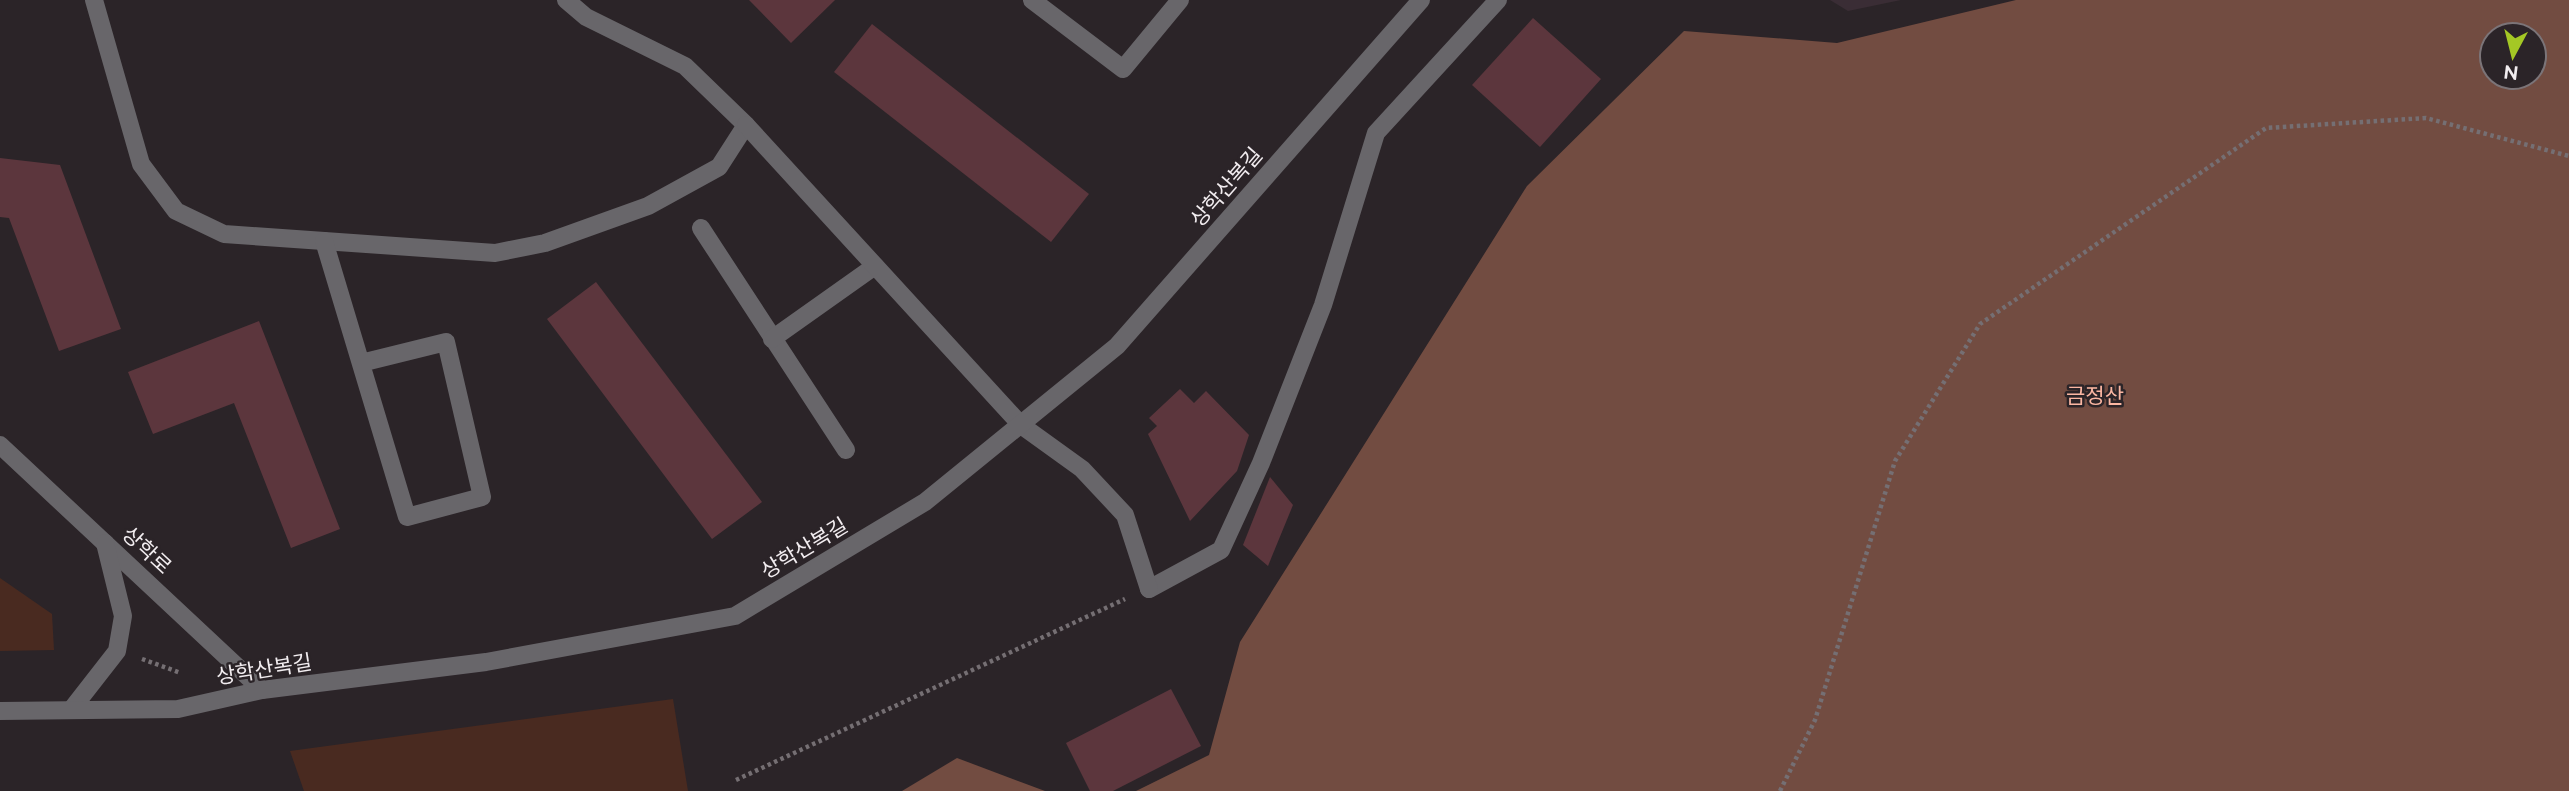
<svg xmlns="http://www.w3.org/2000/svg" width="2569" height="791" viewBox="0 0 2569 791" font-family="Raleway,'Noto Sans KR',sans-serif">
  <rect width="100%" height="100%" fill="#2b2428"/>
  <polygon fill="#3a2d35" points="1830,0 1901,0 1848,11"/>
  <g fill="#492a20">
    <polygon points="0,578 52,614 54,650 0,651"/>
    <polygon points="673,699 688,791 304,791 290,751"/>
  </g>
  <g fill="#724c41" fill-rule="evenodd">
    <path d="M2016 0H2569V791H1136L1209 755 1240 642 1527 186 1684 31 1837 43ZM2534 35V77H2492V35Z"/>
    <polygon points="957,758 1045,791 902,791"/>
  </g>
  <g fill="#5c363d">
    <polygon points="749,0 835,0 791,43"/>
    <polygon points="1533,18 1601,79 1540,147 1472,85"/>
    <polygon points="872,24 1089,194 1051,242 834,72"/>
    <polygon points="0,158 60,165 121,329 59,351 9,218 0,217"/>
    <polygon points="596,282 762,502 712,539 547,319"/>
    <polygon points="259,321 340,529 291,548 234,403 153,434 128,372"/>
    <polygon points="1180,389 1194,403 1206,391 1249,435 1237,471 1190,521 1148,434 1157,426 1149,418"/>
    <polygon points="1270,477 1293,505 1268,566 1243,545"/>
    <polygon points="1171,689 1201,746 1113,791 1090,791 1066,743"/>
  </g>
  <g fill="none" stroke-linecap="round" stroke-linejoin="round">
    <g stroke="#756f73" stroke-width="4.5" stroke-dasharray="3.5 3.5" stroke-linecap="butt">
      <polyline points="142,659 181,673"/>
      <polyline points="736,780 1125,599"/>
      <polyline points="1780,791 1815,720 1895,461 1980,324 2266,128 2426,118 2569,156"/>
    </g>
    <g stroke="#68666a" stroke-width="18">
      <polyline points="1032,0 1123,69 1180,0"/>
      <polyline points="701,228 846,450"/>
      <polyline points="772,339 875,266"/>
      <polyline points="1149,589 1221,550 1261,463 1323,305 1376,133 1498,0"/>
    </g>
    <g stroke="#68666a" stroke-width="18">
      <polyline points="94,0 141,164 176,211 224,234 495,253 545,243 648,206 719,167 746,125 685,66 586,17 566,0"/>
      <polyline points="746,125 1021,425 1082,469 1125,515 1149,589"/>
      <polyline points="324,241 407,517 482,497 446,342 361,363"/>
      <polyline points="0,445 262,690"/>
      <polyline points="71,710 117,651 123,616 105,543"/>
      <polyline points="0,711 178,709 262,690 486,662 735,616 925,502 1117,346 1421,0"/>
    </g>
  </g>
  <g text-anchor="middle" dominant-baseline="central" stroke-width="5" stroke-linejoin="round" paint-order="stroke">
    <g font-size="21" fill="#f2edf0" stroke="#2b2428">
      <text transform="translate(1226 187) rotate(-49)">상학산복길</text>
      <text transform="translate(804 548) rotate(-31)">상학산복길</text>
      <text transform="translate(147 550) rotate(43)">상학로</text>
      <text transform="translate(264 669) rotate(-9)">상학산복길</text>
    </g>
    <g font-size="21" fill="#fab6a2" stroke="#2b2428">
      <text x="2095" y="395">금정산</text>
    </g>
  </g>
  <g transform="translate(2513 56) rotate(187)"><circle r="33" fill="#2b2428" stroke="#7b7478" stroke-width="2"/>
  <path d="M0-5L12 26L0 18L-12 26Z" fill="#a4c825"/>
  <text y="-10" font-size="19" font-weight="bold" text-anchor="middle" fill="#f2edf0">N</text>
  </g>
</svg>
